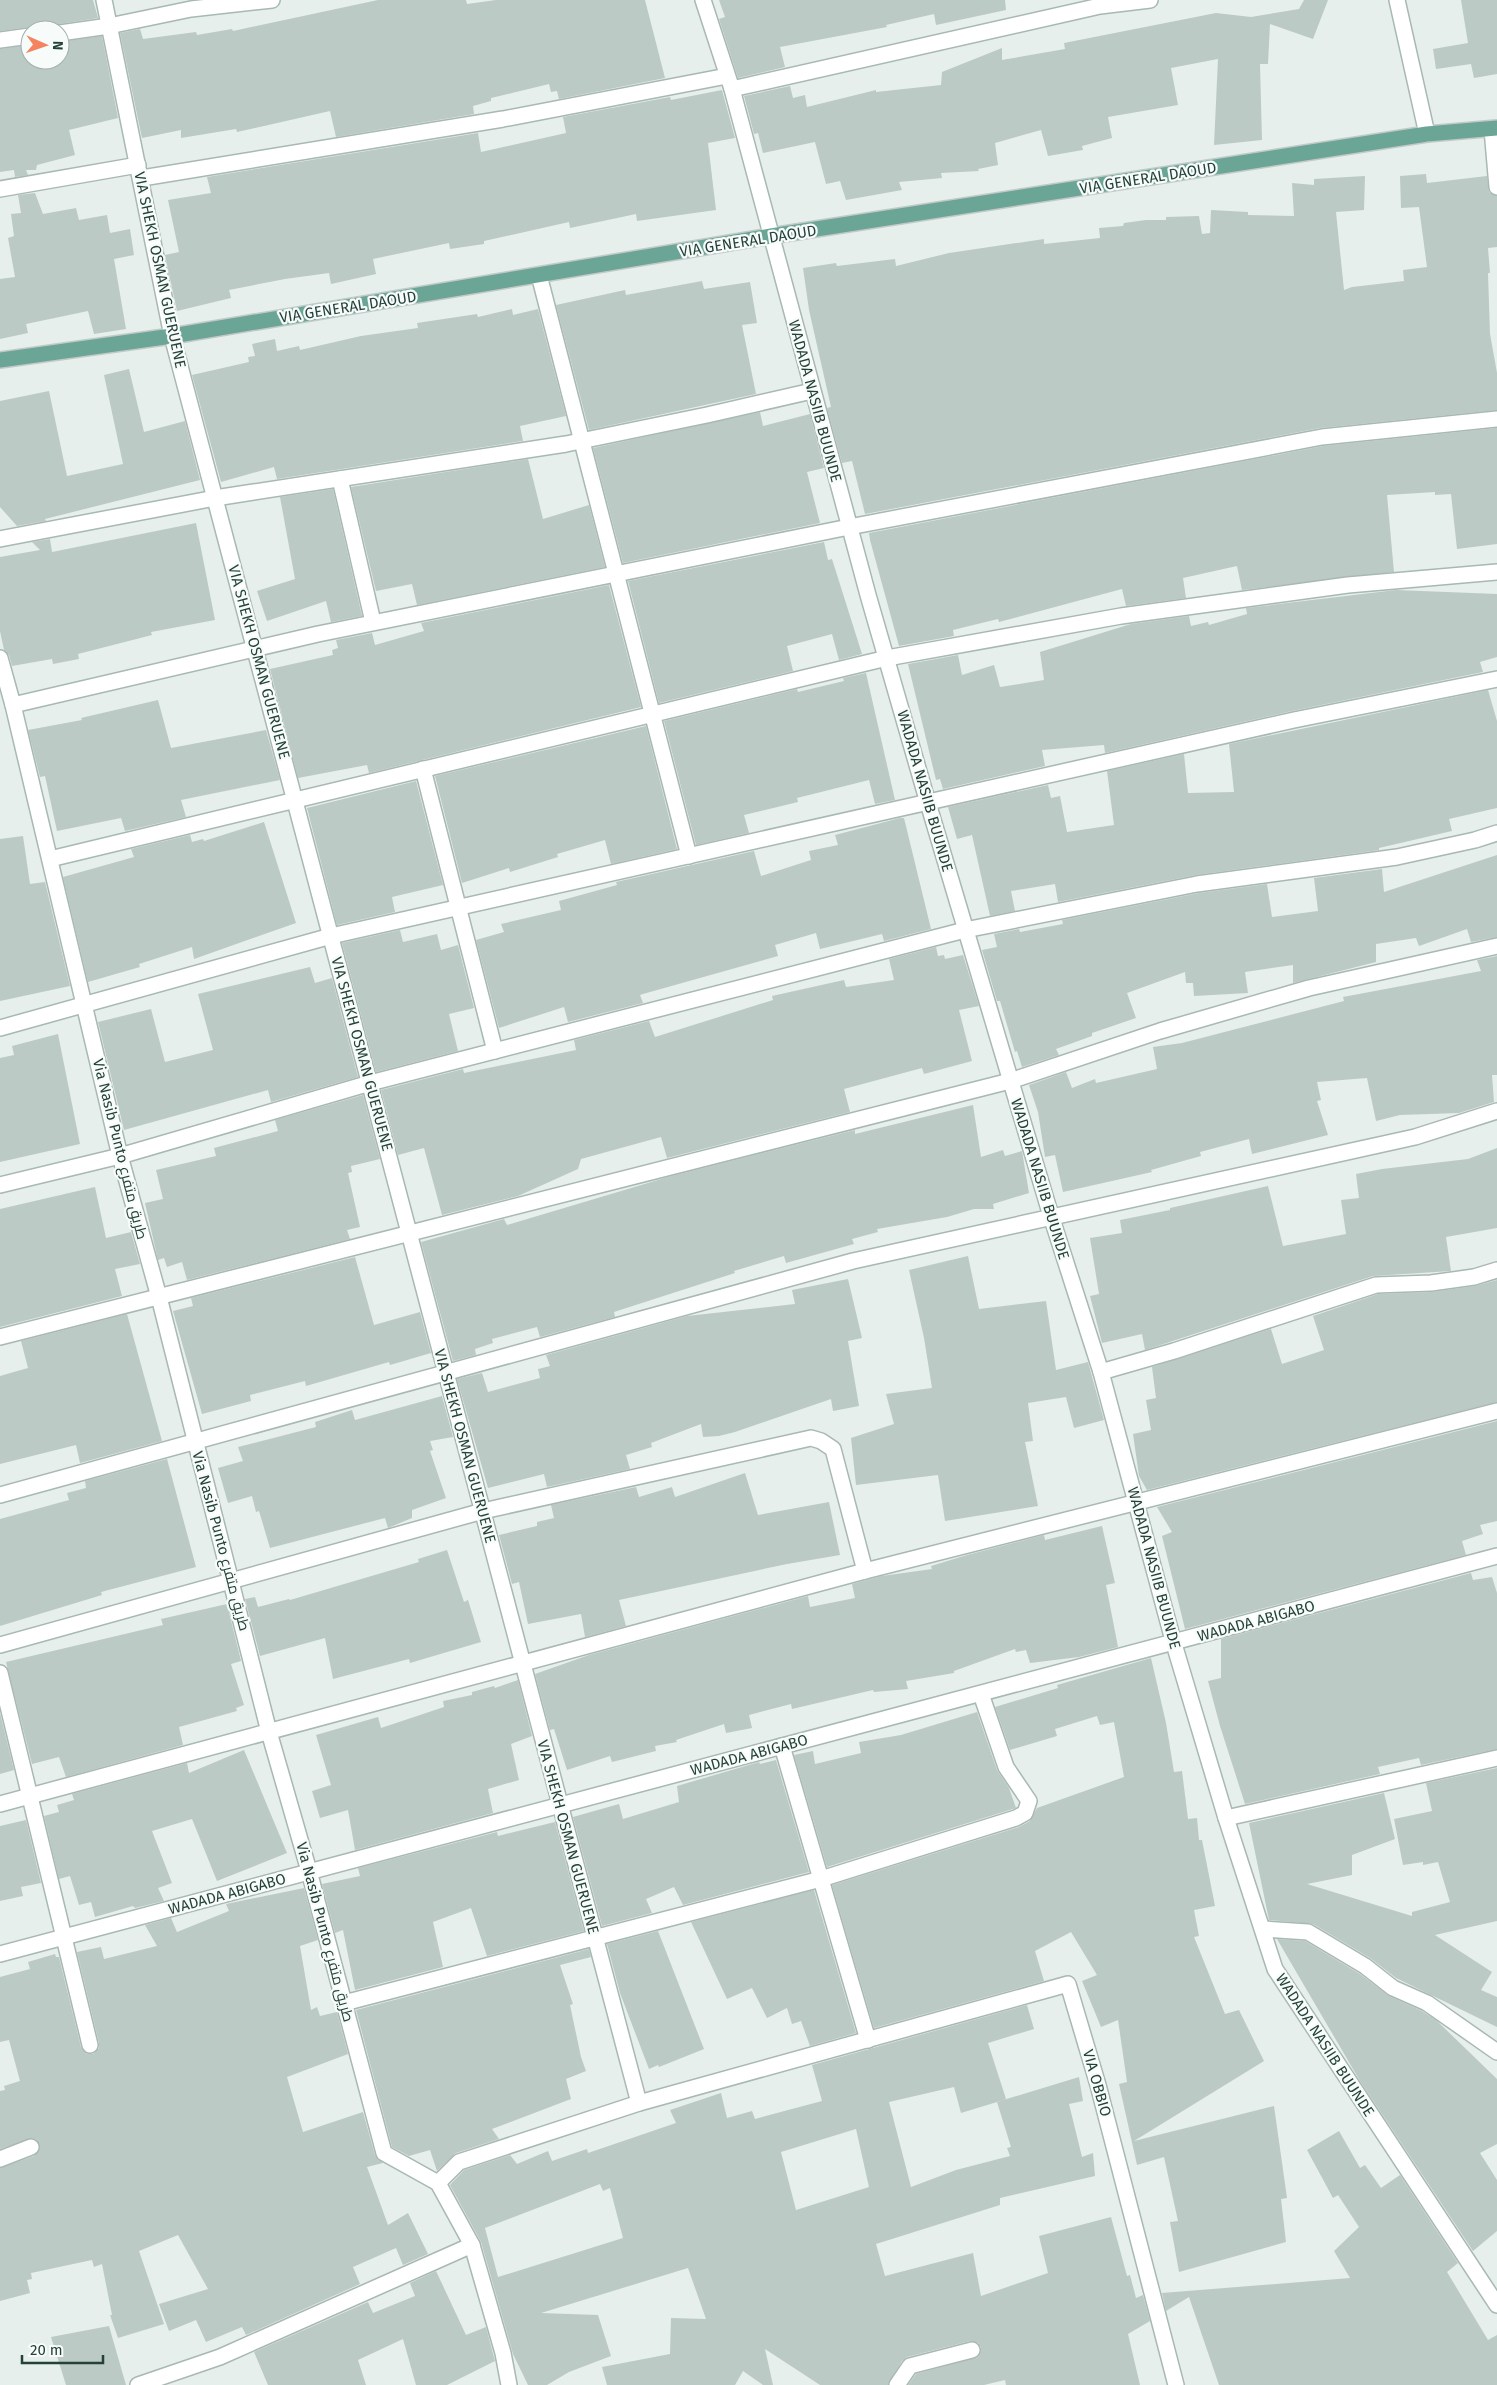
<svg xmlns="http://www.w3.org/2000/svg" width="1497" height="2385" viewBox="0 0 1497 2385" font-family="'Fira Sans',Cairo,sans-serif">
  <rect width="100%" height="100%" fill="#e6efeb"/>
  <g fill="#bbcac4" fill-rule="evenodd">
    <polygon points="0,0 93,0 98,18 59,24 51,30 37,30 29,27 0,31"/>
    <polygon points="378,0 466,0 467,4 496,0 645,0 665,78 559,99 557,91 551,92 549,84 491,98 491,101 473,106 474,114 336,137 330,111 237,132 236,129 181,138 181,130 142,138 120,33 140,29 143,39 196,32 197,35 232,29 233,31"/>
    <polygon points="719,0 1005,0 1006,10 936,25 934,14 886,25 887,27 780,47 785,67 738,78 719,19 725,17"/>
    <polygon points="1304,0 1328,0 1313,39 1270,24 1268,64 1260,64 1262,140 1214,145 1218,59 1171,68 1178,105 1108,117 1112,138 1082,146 1083,150 1048,156 1041,130 995,143 998,165 978,169 979,171 941,173 942,178 899,182 902,190 846,200 840,181 826,184 815,142 763,153 758,133 754,134 744,96 790,86 793,98 805,95 807,107 876,90 876,92 941,85 942,72 1002,48 1002,60 1065,49 1064,43 1216,13 1251,17 1299,9"/>
    <polygon points="1461,0 1497,0 1497,74 1474,78 1471,64 1436,69 1433,49 1468,43"/>
    <polygon points="102,36 118,118 69,130 75,155 37,165 36,170 26,170 28,175 15,177 14,170 0,172 0,49 30,45 30,60 60,60 60,42"/>
    <polygon points="722,90 735,138 708,143 716,210 637,221 636,214 570,228 569,222 484,241 484,244 450,249 449,243 373,259 376,274 331,284 329,273 285,279 229,290 231,298 177,311 165,255 179,252 168,200 211,193 207,177 478,133 481,152 566,133 563,117 670,97 671,100"/>
    <polygon points="1426,174 1427,183 1487,176 1489,192 1497,196 1497,247 1488,248 1490,273 1488,273 1490,334 1497,373 1497,410 1320,428 865,514 852,461 842,463 827,408 831,407 809,310 803,268 836,263 837,266 895,259 896,266 949,253 1044,239 1044,244 1100,238 1099,228 1123,226 1124,223 1146,220 1166,220 1166,217 1199,216 1202,234 1210,233 1211,210 1248,212 1248,215 1294,216 1292,183 1314,185 1314,179 1365,176 1364,210 1336,212 1344,290 1352,287 1404,281 1403,270 1427,267 1419,207 1401,208 1400,176"/>
    <polygon points="35,193 43,214 76,208 79,220 107,215 110,233 130,229 134,255 114,259 126,329 94,334 88,311 26,324 28,333 0,339 0,279 15,277 8,238 14,236 11,214 21,213 18,195"/>
    <polygon points="702,281 704,289 750,282 757,323 742,325 756,394 589,430 556,305 625,290 626,295"/>
    <polygon points="512,309 513,315 538,309 566,416 520,426 523,441 277,479 274,467 221,482 192,375 249,362 248,357 255,356 252,344 275,339 277,351 299,346 300,350 361,336 418,328 417,323 477,314 478,317"/>
    <polygon points="129,369 144,432 185,421 200,480 45,519 46,521 17,526 0,507 0,401 49,391 67,476 123,464 104,375"/>
    <polygon points="760,412 763,426 810,414 824,468 807,472 820,523 623,563 593,448"/>
    <polygon points="1497,428 1497,544 1457,549 1451,494 1435,495 1435,492 1387,495 1394,572 1242,590 1237,566 1183,578 1186,598 1126,606 1122,589 999,622 998,619 953,630 954,636 899,646 870,540 869,533 1323,446"/>
    <polygon points="528,459 543,519 589,505 605,567 417,605 412,584 376,591 351,487"/>
    <polygon points="333,489 362,616 331,622 326,601 267,621 257,591 295,579 280,497"/>
    <polygon points="196,523 215,620 151,632 152,635 78,654 79,659 53,664 52,659 12,666 9,655 4,650 0,631 0,557 40,550 32,542 50,539 52,552"/>
    <polygon points="824,542 828,560 832,559 862,654 839,660 832,634 787,646 793,671 659,703 628,581"/>
    <polygon points="609,585 641,707 369,773 367,765 298,778 270,669 333,655 332,650 338,648 336,640 372,633 375,645 424,631 421,623"/>
    <polygon points="1396,590 1497,594 1497,657 1480,662 1483,672 1292,711 1105,753 1104,745 1042,750 1045,766 943,789 940,779 936,780 908,664 958,655 962,675 994,665 1000,687 1044,680 1040,652 1131,624 1189,616 1191,626 1208,622 1209,625 1247,614 1246,608"/>
    <polygon points="866,673 895,800 875,804 869,780 797,798 798,802 744,815 749,833 696,845 664,721 797,689 798,692 844,681 843,678"/>
    <polygon points="1488,690 1497,721 1497,808 1449,819 1452,831 1379,848 1379,850 1196,875 1058,902 1055,884 1011,891 1015,911 990,916 972,835 957,839 948,807 1048,785 1051,798 1060,796 1067,832 1114,825 1107,771 1184,754 1188,793 1234,792 1229,744"/>
    <polygon points="158,700 171,748 266,730 280,780 181,800 186,817 125,831 121,818 57,831 45,776 40,777 28,730 82,720 81,718"/>
    <polygon points="646,726 677,849 611,864 605,840 557,854 558,857 510,872 509,868 462,883 435,776"/>
    <polygon points="416,781 443,885 392,897 395,912 337,925 307,808"/>
    <polygon points="900,818 904,818 931,929 884,941 882,934 820,949 816,933 775,945 778,956 643,994 640,995 643,1003 568,1022 564,1007 499,1028 476,940 504,932 501,924 561,910 559,901 617,885 616,882 754,851 761,876 811,860 809,851 838,845 835,835"/>
    <polygon points="264,822 296,923 194,959 192,947 139,964 140,967 88,982 63,877 134,857 131,849 190,835 192,842 203,839 204,841"/>
    <polygon points="23,836 30,884 45,882 70,986 0,1001 0,839"/>
    <polygon points="1497,855 1497,937 1471,942 1467,929 1419,946 1416,938 1376,944 1376,962 1293,983 1293,965 1245,972 1248,993 1194,996 1193,983 1186,983 1185,972 1127,993 1136,1018 1092,1033 1092,1036 1056,1049 1059,1055 1022,1067 1017,1051 1015,1052 1000,1001 997,1001 982,950 997,947 994,934 1019,929 1020,932 1063,924 1062,920 1199,893 1267,884 1272,917 1318,911 1314,878 1382,869 1384,892"/>
    <polygon points="400,930 403,942 437,934 441,950 458,945 474,1008 449,1014 458,1051 376,1072 342,943"/>
    <polygon points="936,947 938,956 944,955 945,959 963,955 979,1006 959,1010 972,1061 924,1074 922,1068 844,1089 850,1112 667,1158 661,1137 581,1159 578,1169 518,1196 442,1215 424,1148 398,1155 381,1090 463,1069 464,1073 576,1050 574,1040 649,1021 655,1037 773,1000 772,996 844,980 846,987 894,980 889,959"/>
    <polygon points="1497,956 1497,1075 1492,1075 1494,1102 1459,1113 1400,1115 1376,1121 1367,1078 1317,1082 1321,1100 1317,1101 1328,1135 1252,1154 1249,1139 1200,1152 1201,1156 1151,1170 1152,1172 1063,1192 1055,1155 1045,1157 1038,1112 1029,1085 1066,1072 1072,1088 1095,1079 1096,1083 1157,1069 1153,1047 1182,1043 1344,1001 1343,997 1481,971 1477,960"/>
    <polygon points="310,967 315,983 332,978 358,1077 271,1102 268,1090 124,1130 98,1022 151,1009 165,1062 213,1050 198,994"/>
    <polygon points="58,1034 80,1144 0,1162 0,1058 14,1055 12,1046"/>
    <polygon points="363,1095 380,1159 351,1166 352,1172 348,1173 360,1227 347,1230 350,1239 187,1280 182,1262 167,1267 164,1258 158,1260 145,1203 163,1199 156,1170 216,1156 214,1148 278,1131 275,1120"/>
    <polygon points="973,1105 981,1157 1003,1150 1005,1156 1022,1151 1029,1193 993,1204 994,1209 974,1209 947,1217 877,1229 878,1232 852,1239 854,1244 786,1263 784,1256 734,1271 735,1273 614,1312 615,1317 540,1337 537,1327 492,1339 493,1343 475,1349 476,1355 453,1361 421,1242 504,1219 507,1225 668,1177 855,1130 855,1134"/>
    <polygon points="1497,1148 1497,1228 1446,1237 1451,1271 1373,1276 1145,1350 1142,1334 1102,1343 1090,1296 1099,1294 1090,1238 1122,1233 1120,1220 1170,1210 1170,1208 1268,1186 1283,1246 1346,1234 1341,1200 1359,1198 1356,1174 1382,1169 1468,1159"/>
    <polygon points="95,1187 106,1238 131,1232 140,1264 115,1269 122,1296 0,1327 0,1209"/>
    <polygon points="968,1256 979,1309 1046,1301 1056,1370 1088,1362 1104,1420 1074,1428 1066,1397 1028,1403 1033,1441 1025,1442 1038,1506 945,1521 938,1475 856,1485 851,1438 894,1424 886,1394 932,1388 924,1338 909,1270"/>
    <polygon points="355,1257 374,1325 420,1312 431,1353 390,1365 389,1362 306,1386 305,1381 250,1395 251,1401 202,1414 173,1311 193,1306 191,1298"/>
    <polygon points="848,1279 862,1338 848,1341 859,1406 833,1411 831,1399 735,1432 719,1436 703,1437 701,1424 651,1443 652,1447 626,1455 630,1469 547,1487 544,1474 488,1488 457,1379 482,1373 488,1392 540,1378 538,1369 550,1366 546,1355 687,1316 795,1304 792,1290"/>
    <polygon points="1497,1280 1497,1402 1147,1490 1139,1476 1133,1434 1151,1430 1146,1400 1156,1398 1152,1367 1271,1329 1282,1364 1324,1350 1313,1316 1378,1294 1432,1292 1475,1286"/>
    <polygon points="127,1314 162,1441 80,1463 76,1445 0,1464 0,1376 28,1368 21,1341"/>
    <polygon points="442,1396 453,1437 430,1441 433,1450 430,1451 446,1498 412,1510 412,1518 388,1528 385,1518 270,1548 259,1511 256,1512 252,1496 228,1503 218,1468 243,1461 238,1447 316,1427 315,1422 352,1410 355,1420"/>
    <polygon points="1497,1421 1497,1521 1480,1525 1483,1534 1462,1541 1466,1555 1185,1629 1162,1536 1172,1532 1157,1507"/>
    <polygon points="167,1459 196,1567 101,1592 102,1595 0,1626 0,1519 69,1500 67,1493 86,1488 85,1481"/>
    <polygon points="745,1473 758,1515 829,1502 840,1555 787,1564 619,1600 626,1626 585,1637 581,1614 528,1624 519,1582 512,1584 499,1535 537,1526 537,1522 554,1518 551,1505 636,1487 639,1497 672,1487 675,1497"/>
    <polygon points="1102,1526 1115,1583 1106,1585 1118,1647 1079,1657 1030,1663 1026,1650 1016,1652 1015,1649 954,1671 954,1673 906,1681 908,1689 874,1692 873,1690 792,1709 791,1704 749,1715 752,1728 726,1733 724,1724 676,1740 677,1742 655,1746 656,1751 612,1762 610,1756 567,1770 554,1729 550,1730 535,1674 589,1655 808,1596 810,1607 855,1598 852,1584 882,1576 932,1569 931,1566 967,1555 1044,1535 1045,1540"/>
    <polygon points="447,1550 464,1602 468,1600 481,1642 410,1663 409,1659 333,1679 325,1638 260,1656 245,1599 255,1597 258,1607 289,1599 290,1600 419,1562 418,1559"/>
    <polygon points="1471,1573 1473,1580 1492,1577 1497,1593 1497,1749 1421,1765 1419,1758 1378,1767 1380,1774 1245,1804 1220,1726 1208,1681 1221,1678 1221,1639"/>
    <polygon points="227,1604 241,1661 231,1664 244,1705 236,1708 237,1711 179,1727 183,1745 66,1777 59,1757 32,1764 6,1662 163,1625 161,1619"/>
    <polygon points="1151,1658 1166,1723 1174,1772 1182,1771 1188,1819 1197,1818 1199,1840 1202,1840 1215,1906 1194,1910 1199,1936 1194,1937 1225,2014 1239,2010 1264,2061 1134,2141 1274,2106 1287,2198 1281,2199 1286,2242 1179,2272 1170,2222 1178,2221 1164,2157 1137,2165 1119,2084 1127,2082 1118,2020 1101,2027 1082,1981 1097,1975 1071,1932 1035,1951 1044,1981 874,2028 832,1885 1019,1827 1030,1821 1037,1808 1124,1777 1114,1722 1100,1725 1097,1716 1055,1729 1057,1736 1010,1750 995,1707 1058,1688 1057,1685"/>
    <polygon points="518,1680 532,1736 511,1744 519,1780 488,1789 493,1813 355,1850 348,1810 320,1818 312,1791 331,1785 316,1735 378,1717 381,1728 444,1707 443,1701 472,1695 472,1692 494,1686 495,1688"/>
    <polygon points="977,1712 997,1770 1009,1788 1016,1808 827,1867 794,1755 813,1751 815,1764 861,1753 859,1742 901,1735"/>
    <polygon points="0,1713 14,1770 0,1774"/>
    <polygon points="244,1750 287,1853 217,1881 192,1819 152,1831 172,1883 158,1888 164,1901 135,1908 133,1906 95,1917 91,1902 79,1905 70,1876 59,1879 44,1816 59,1812 57,1805 74,1800 72,1794 187,1763 189,1773"/>
    <polygon points="776,1760 809,1872 683,1905 674,1887 646,1899 652,1913 602,1926 573,1817 619,1804 623,1819 679,1802 677,1786 759,1762 760,1764"/>
    <polygon points="1497,1768 1497,1921 1435,1935 1492,1972 1481,1990 1497,1997 1497,2027 1396,1978 1370,1958 1313,1924 1269,1920 1249,1823 1384,1793 1395,1839 1352,1855 1352,1875 1307,1884 1412,1916 1412,1912 1450,1902 1438,1862 1423,1865 1423,1862 1403,1865 1394,1819 1432,1811 1426,1783"/>
    <polygon points="26,1820 41,1883 21,1887 23,1896 0,1901 0,1826"/>
    <polygon points="555,1822 584,1931 487,1956 471,1908 433,1922 443,1967 355,1990 343,1930 335,1933 322,1884 360,1876 358,1868 497,1832 498,1836"/>
    <polygon points="304,1888 318,1940 300,1946 311,2010 317,2007 320,2016 337,2012 348,2054 287,2077 303,2132 363,2112 375,2155 383,2163 367,2167 388,2225 408,2213 428,2254 403,2265 396,2248 353,2267 360,2284 246,2335 242,2327 206,2342 196,2320 169,2331 159,2304 208,2289 178,2235 139,2251 164,2324 118,2338 110,2315 112,2315 102,2264 94,2267 92,2260 31,2273 32,2279 27,2280 30,2293 0,2301 0,2168 34,2156 40,2148 37,2140 32,2138 0,2149 0,2091 5,2090 4,2086 20,2081 9,2040 0,2042 0,1977 30,1969 28,1962 55,1954 56,1957 59,1957 81,2047 87,2054 93,2054 99,2048 99,2043 77,1952 101,1947 104,1959 157,1946 145,1925 171,1918 177,1932 229,1911 226,1904"/>
    <polygon points="814,1890 856,2033 810,2046 801,2021 792,2024 787,2008 767,2018 752,1988 727,1999 691,1922"/>
    <polygon points="658,1931 704,2049 659,2067 658,2065 649,2069 620,1993 607,1944"/>
    <polygon points="1277,1939 1305,1941 1360,1974 1389,1996 1422,2011 1436,2020 1497,2079 1497,2144 1480,2153 1497,2180 1497,2231 1473,2251 1360,2081"/>
    <polygon points="589,1949 591,1957 560,1965 573,2004 570,2005 581,2057 586,2071 566,2079 571,2099 492,2129 499,2139 456,2153 437,2171 430,2150 409,2156 392,2147 356,2010"/>
    <path d="M1027 2005 1034 2029 988 2043 1006 2099 997 2102 1079 2077 1083 2101 1069 2104 1082 2157 1093 2153 1095 2176 1000 2198V2205L876 2244 885 2276 973 2253 981 2296 1048 2273 1039 2236 1111 2217 1127 2276 1130 2275 1136 2298 1143 2295 1150 2321 1128 2334 1140 2385H1006L1005 2380 984 2385H908L916 2374 978 2357 981 2347 978 2343 970 2341 907 2357 902 2361 888 2385H820L765 2349 773 2385H763L743 2371 735 2385H607L602 2367 670 2354 671 2318 706 2319 688 2268 541 2313 598 2315 611 2356 569 2372 547 2385H528L513 2354 481 2242 450 2185 464 2170 510 2155 517 2164 548 2151 552 2161 587 2149 588 2153 676 2123 670 2110 721 2093 727 2118 752 2111 755 2119 822 2101 812 2065ZM954 2087 961 2113 997 2102 1011 2147 1007 2148 1010 2156 956 2170 911 2187 889 2102ZM856 2129 869 2187 796 2210 781 2152ZM600 2184 603 2191 610 2188 623 2238 498 2277 485 2228Z"/>
    <polygon points="1339,2131 1360,2168 1365,2165 1381,2188 1400,2175 1458,2263 1447,2272 1488,2340 1497,2335 1497,2385 1219,2385 1189,2297 1166,2311 1162,2293 1350,2278 1334,2251 1359,2227 1338,2195 1333,2198 1307,2150"/>
    <polygon points="436,2271 466,2335 486,2327 495,2361 447,2385 416,2385 403,2339 358,2360 366,2385 268,2385 254,2352 368,2302 373,2313 415,2296 410,2283"/>
    <polygon points="109,2326 126,2385 66,2385 51,2337"/>
  </g>
  <g fill="none" stroke-linecap="round" stroke-linejoin="round">
    <g stroke="#a8b8b2" stroke-width="18">
      <g id="minor">
        <polyline points="104,0 172,336 639,2103"/>
        <polyline points="703,0 732,89 868,595 928,803 1051,1216 1101,1372 1174,1644 1226,1818 1275,1969 1497,2305"/>
        <polyline points="1397,0 1427,134"/>
        <polyline points="60,33 109,26 191,9 272,0"/>
        <polyline points="0,40 30,36"/>
        <polyline points="732,89 1100,6 1150,0"/>
        <polyline points="1492,129 1497,187"/>
        <polyline points="142,178 503,119 727,76"/>
        <polyline points="0,189 138,165"/>
        <polyline points="539,275 689,856"/>
        <polyline points="340,479 373,622"/>
        <polyline points="0,539 215,498 566,444 707,415 812,391"/>
        <polyline points="0,658 13,705 120,1156 159,1297 269,1732 309,1871 384,2153 438,2183 472,2245 503,2353 509,2385"/>
        <polyline points="13,705 318,634 849,527 1322,437 1497,419"/>
        <polyline points="423,769 495,1051"/>
        <polyline points="50,859 887,658 1121,616 1348,585 1497,572"/>
        <polyline points="0,1028 331,936 1294,720 1497,679"/>
        <polyline points="0,1185 120,1156 370,1083 965,930 1197,884 1397,857 1475,840 1497,833"/>
        <polyline points="0,1337 1010,1081 1160,1031 1309,988 1497,946"/>
        <polyline points="1101,1372 1174,1351 1376,1285 1431,1283 1474,1277 1497,1270"/>
        <polyline points="0,1495 853,1261 1415,1137 1497,1111"/>
        <polyline points="0,1645 483,1511 811,1438 821,1441 833,1449 865,1571 1497,1411"/>
        <polyline points="0,1673 90,2045"/>
        <polyline points="782,1746 868,2040"/>
        <polyline points="0,1804 865,1571"/>
        <polyline points="1226,1818 1497,1758"/>
        <polyline points="1263,1929 1308,1932 1365,1966 1393,1988 1427,2003 1497,2052"/>
        <polyline points="0,1954 1497,1556"/>
        <polyline points="344,2003 821,1879 1016,1818 1025,1813 1029,1801 1006,1767 981,1694"/>
        <polyline points="0,2159 31,2147"/>
        <polyline points="438,2183 459,2162 639,2103 1068,1984 1098,2085 1176,2385"/>
        <polyline points="138,2385 220,2357 472,2245"/>
        <polyline points="897,2385 910,2366 972,2350"/>
      </g>
    </g>
    <g stroke="#c2cac8" stroke-width="18">
      <polyline id="major" points="0,360 172,336 771,236 1427,134 1497,128"/>
    </g>
    <use href="#minor" stroke="#fff" stroke-width="15"/>
    <use href="#major" stroke="#6aa596" stroke-width="15"/>
  </g>
  <g text-anchor="middle" dominant-baseline="central" stroke-width="4.5" stroke-linejoin="round" paint-order="stroke">
    <g font-size="15" fill="#24423a" stroke="#f7fbf9">
      <text transform="translate(1148 178) rotate(-9)">VIA GENERAL DAOUD</text>
      <text transform="translate(748 241) rotate(-9)">VIA GENERAL DAOUD</text>
      <text transform="translate(160 270) rotate(78)">VIA SHEKH OSMAN GUERUENE</text>
      <text transform="translate(348 307) rotate(-9)">VIA GENERAL DAOUD</text>
      <text transform="translate(815 401) rotate(75)">WADADA NASIIB BUUNDE</text>
      <text transform="translate(259 662) rotate(75)">VIA SHEKH OSMAN GUERUENE</text>
      <text transform="translate(925 791) rotate(74)">WADADA NASIIB BUUNDE</text>
      <text transform="translate(362 1054) rotate(75)">VIA SHEKH OSMAN GUERUENE</text>
      <text transform="translate(120 1149) rotate(76)">Via Nasib Punto طريق متفرع</text>
      <text transform="translate(1040 1179) rotate(73)">WADADA NASIIB BUUNDE</text>
      <text transform="translate(465 1446) rotate(75)">VIA SHEKH OSMAN GUERUENE</text>
      <text transform="translate(221 1541) rotate(75)">Via Nasib Punto طريق متفرع</text>
      <text transform="translate(1154 1568) rotate(75)">WADADA NASIIB BUUNDE</text>
      <text transform="translate(1256 1621) rotate(-15)">WADADA ABIGABO</text>
      <text transform="translate(749 1755) rotate(-15)">WADADA ABIGABO</text>
      <text transform="translate(568 1837) rotate(75)">VIA SHEKH OSMAN GUERUENE</text>
      <text transform="translate(227 1894) rotate(-15)">WADADA ABIGABO</text>
      <text transform="translate(325 1932) rotate(75)">Via Nasib Punto طريق متفرع</text>
      <text transform="translate(1325 2045) rotate(57)">WADADA NASIIB BUUNDE</text>
      <text transform="translate(1097 2083) rotate(74)">VIA OBBIO</text>
    </g>
  </g>
  <g transform="translate(45 45) rotate(92)"><circle r="24" fill="#f7fbf9" stroke="#a3b1ad"/>
  <path d="M0-4L9 19L0 12L-9 19Z" fill="#f4845f"/>
  <text y="-8" font-size="14" font-weight="bold" text-anchor="middle" fill="#24423a">N</text>
  </g>
  <path d="M22 2355v8h81v-8" fill="none" stroke="#24423a" stroke-width="2.5"/>
  <text x="30" y="2355" font-size="15" fill="#24423a" stroke="#f7fbf9" stroke-width="4" paint-order="stroke">20 m</text>
</svg>
